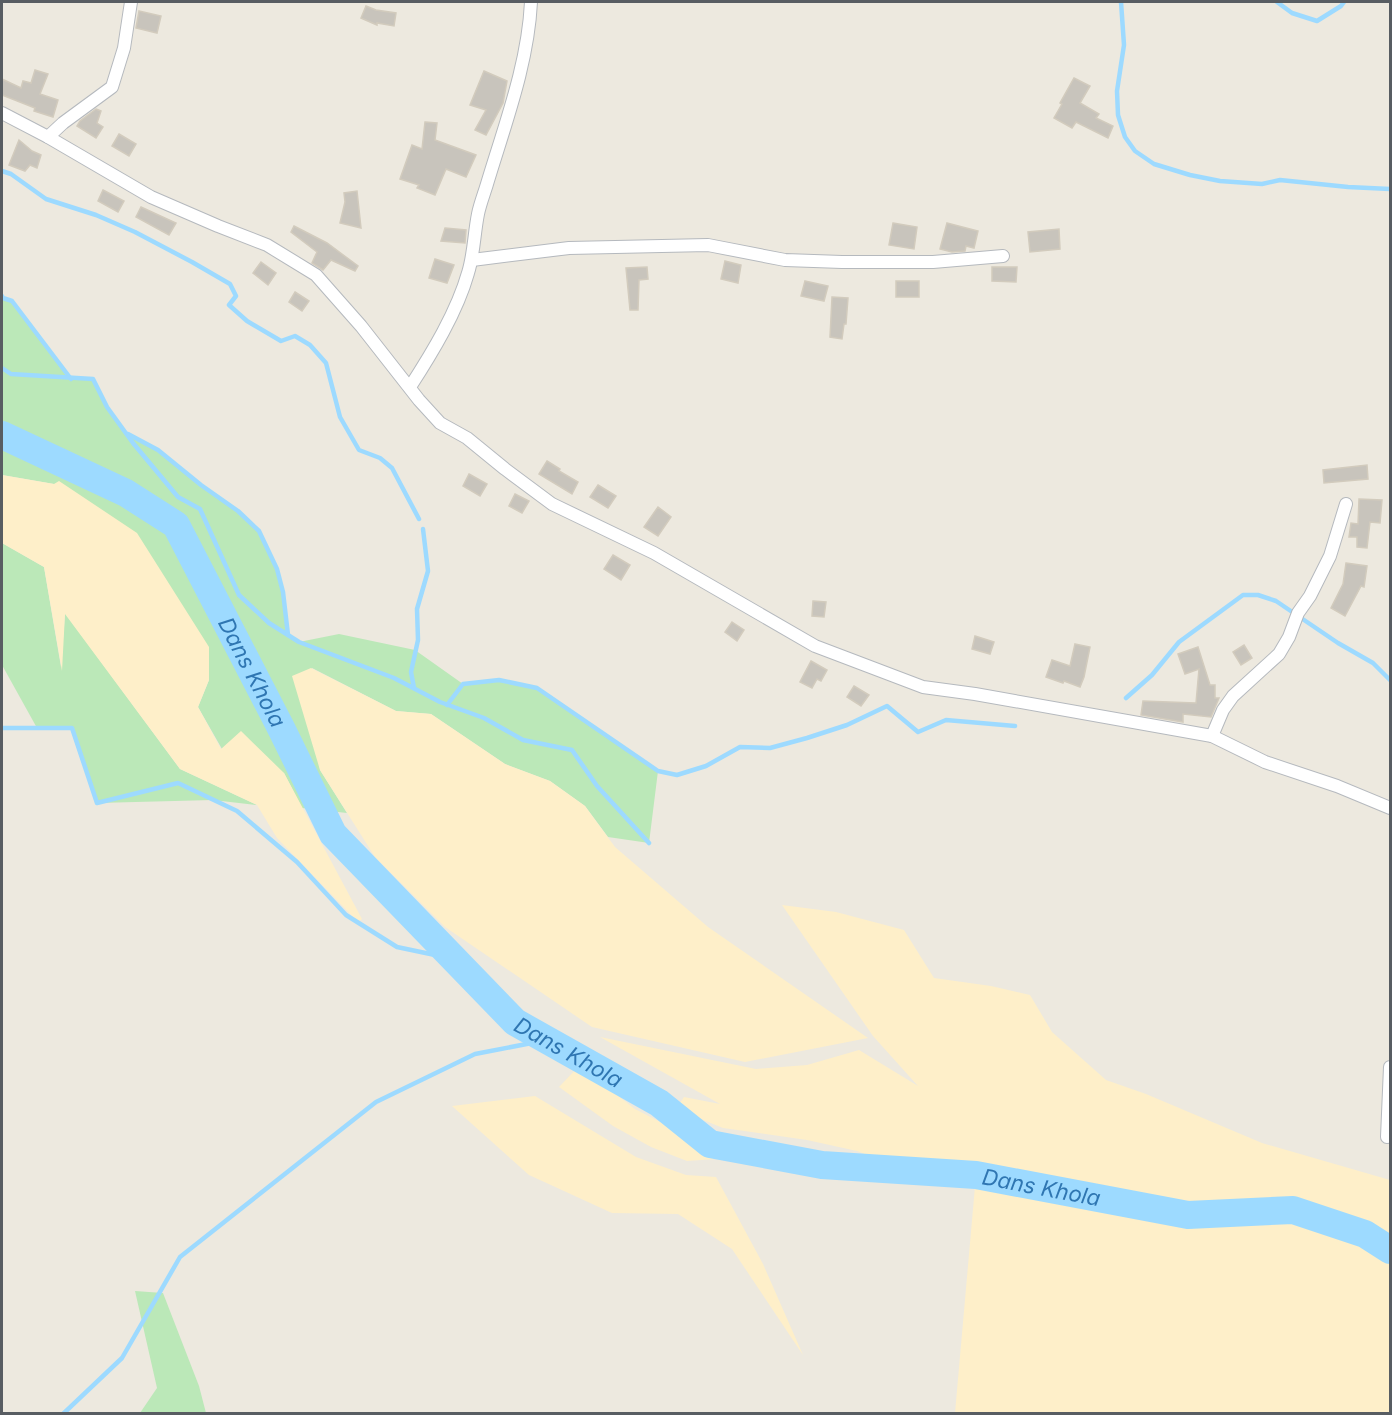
<svg xmlns="http://www.w3.org/2000/svg" width="1392" height="1415" viewBox="0 0 1392 1415" font-family="Inter,sans-serif">
  <rect width="100%" height="100%" fill="#ede9df"/>
  <g fill="#bbe8b8">
    <polygon points="2,296 3,299 12,301 71,379 93,379 107,407 126,432 158,450 201,485 238,511 259,531 277,569 283,592 288,635 299,642 339,634 415,650 463,684 499,680 537,688 658,771 649,843 608,837 585,806 550,781 505,764 431,714 396,711 312,668 320,770 347,813 302,808 284,773 222,749 198,707 209,680 54,484 2,475"/>
    <polygon points="2,543 44,567 61,667 65,613 180,769 257,805 213,800 97,803 72,728 37,728 2,665"/>
    <polygon points="135,1291 163,1293 199,1386 206,1413 140,1413 157,1388"/>
  </g>
  <g fill="#feefc9">
    <polygon points="2,475 54,484 59,481 137,533 209,647 209,680 198,707 221,749 241,731 284,773 362,919 358,922 277,838 257,805 180,769 65,614 62,671 44,567 2,543"/>
    <polygon points="311,668 396,711 431,714 505,764 550,781 585,806 615,847 708,927 868,1038 745,1062 592,1027 445,927 375,857 320,770 292,676"/>
    <polygon points="782,905 836,912 904,930 934,978 991,986 1030,995 1052,1032 1106,1080 1146,1094 1262,1143 1390,1180 1390,1413 955,1413 976,1175 952,1163 908,1164 883,1161 857,1151 807,1140 723,1128 676,1109 684,1097 720,1104 600,1037 756,1069 807,1065 859,1050 918,1086 873,1036"/>
    <polygon points="576,1069 607,1087 635,1109 730,1158 687,1161 651,1147 613,1126 559,1087"/>
    <polygon points="535,1096 636,1157 686,1175 716,1177 763,1264 803,1355 732,1249 678,1214 612,1213 529,1175 452,1106"/>
  </g>
  <g fill="none" stroke-linecap="round" stroke-linejoin="round">
    <g stroke="#9ddaff" stroke-width="4.5">
      <polyline points="1121,2 1124,45 1117,91 1118,115 1125,137 1135,151 1154,164 1190,175 1220,181 1262,184 1280,180 1348,187 1390,189"/>
      <polyline points="1277,2 1292,13 1317,21 1341,6 1344,2"/>
      <polyline points="2,171 11,174 46,199 96,215 135,232 192,262 230,284 236,296 229,305 247,321 281,341 295,336 310,345 326,363 340,417 359,450 380,458 392,468 419,519"/>
      <polyline points="2,296 3,298 12,301 71,379"/>
      <polyline points="2,368 11,374 93,379 107,407 133,443 178,497 200,509 239,595 269,623 299,642 394,678 440,702 484,718 523,740 572,750 597,786 649,843"/>
      <polyline points="128,434 158,450 201,485 238,511 259,531 277,569 283,592 288,635"/>
      <polyline points="414,688 411,672 418,640 417,609 428,571 423,529"/>
      <polyline points="1126,698 1152,675 1179,642 1243,595 1258,595 1276,601 1338,643 1373,663 1390,680"/>
      <polyline points="447,705 463,684 499,680 537,688 658,771 677,775 706,766 740,747 770,748 807,738 847,725 887,706 918,732 946,720 1015,726"/>
      <polyline points="2,728 72,728 97,803 178,783 237,811 297,862 346,915 397,947 454,959"/>
      <polyline points="63,1414 122,1358 180,1257 376,1102 475,1054 547,1040"/>
    </g>
    <path stroke="#9ddaff" stroke-width="28" id="s1" d="M2 435 126 493 176 525 282 730 333 834 515 1022 659 1103 710 1144 822 1165 976 1175 1188 1215 1293 1210 1365 1234 1390 1250"/>
  </g>
  <g fill="#c8c4bc" stroke="#d2cbbd" stroke-width="1.5">
    <polygon points="366,6 376,10 396,13 394,26 377,23 377,25 361,18"/>
    <polygon points="139,11 161,16 157,33 136,28"/>
    <polygon points="35,70 48,74 40,94 58,100 53,117 34,111 35,108 2,95 2,79 21,88 23,81 31,83"/>
    <polygon points="484,71 507,81 503,103 486,135 475,130 486,110 470,105"/>
    <polygon points="1074,78 1090,86 1080,103 1099,114 1096,118 1113,126 1108,138 1076,122 1072,128 1054,118 1062,104 1060,103"/>
    <polygon points="96,109 101,111 97,123 103,127 96,138 77,126 80,121"/>
    <polygon points="425,122 437,123 435,140 476,155 466,177 446,169 435,195 417,188 419,185 400,179 412,145 422,149"/>
    <polygon points="119,134 136,144 129,156 112,146"/>
    <polygon points="19,140 32,151 41,155 37,168 30,165 25,171 9,165"/>
    <polygon points="103,190 124,201 118,212 98,201"/>
    <polygon points="357,191 361,228 340,223 345,202 344,193"/>
    <polygon points="141,207 176,223 169,235 136,217"/>
    <polygon points="893,223 917,227 914,249 889,245"/>
    <polygon points="947,223 978,231 974,248 966,246 965,251 952,252 940,249"/>
    <polygon points="294,226 327,243 358,266 355,271 331,260 323,270 312,263 317,252 291,232"/>
    <polygon points="445,228 466,230 465,243 441,241"/>
    <polygon points="1059,229 1060,249 1030,252 1028,232"/>
    <polygon points="435,259 454,265 447,283 429,278"/>
    <polygon points="725,261 741,265 738,283 721,279"/>
    <polygon points="261,262 276,273 268,285 253,273"/>
    <polygon points="647,267 648,279 639,280 638,310 630,310 626,268"/>
    <polygon points="992,267 1017,267 1016,282 992,281"/>
    <polygon points="805,281 828,286 824,301 801,296"/>
    <rect x="896" y="281" width="23" height="16"/>
    <polygon points="295,292 309,301 302,311 289,302"/>
    <polygon points="832,297 848,298 846,324 844,324 842,339 830,337"/>
    <polygon points="547,461 560,469 559,471 578,482 572,494 539,474"/>
    <polygon points="1367,465 1368,479 1324,483 1323,470"/>
    <polygon points="469,474 487,484 480,496 463,486"/>
    <polygon points="598,485 616,496 608,508 590,497"/>
    <polygon points="515,494 529,501 522,513 509,506"/>
    <polygon points="1359,499 1382,500 1380,523 1370,522 1367,548 1357,547 1357,537 1349,537 1351,523 1358,524"/>
    <polygon points="658,507 671,517 658,536 644,527"/>
    <polygon points="613,555 630,565 621,580 604,569"/>
    <polygon points="1346,563 1367,566 1364,587 1361,586 1345,616 1331,608 1343,584"/>
    <polygon points="813,601 826,602 824,617 812,616"/>
    <polygon points="732,622 744,630 737,641 725,632"/>
    <polygon points="975,636 994,642 990,654 972,649"/>
    <polygon points="1075,644 1090,647 1084,677 1080,687 1064,681 1063,683 1046,677 1052,660 1070,666"/>
    <polygon points="1244,645 1252,658 1241,665 1233,652"/>
    <polygon points="1198,647 1210,685 1215,685 1215,698 1219,698 1211,717 1183,714 1183,722 1141,715 1143,701 1196,703 1199,669 1185,674 1178,654"/>
    <polygon points="811,661 827,670 821,681 817,679 812,688 800,682"/>
    <polygon points="854,686 869,695 861,706 847,697"/>
  </g>
  <g fill="none" stroke-linecap="round" stroke-linejoin="round">
    <g stroke="#b5b9be" stroke-width="14">
      <g id="minor">
        <polyline points="2,113 48,137 151,197 218,226 267,245 316,275 361,326 419,400 440,423 467,438 505,469 552,504 654,553 815,646 923,687 975,694 1212,736 1265,762 1337,786 1390,808"/>
        <polyline points="48,137 63,123 112,87 124,48 131,2"/>
        <polyline points="472,260 569,248 708,245 785,260 842,262 933,262 1003,256"/>
        <path d="M410 387C432 353 457 312 468 273 474 254 474 234 478 214 480 204 484 194 487 184 505 124 528 64 531 2"/>
        <polyline points="1212,736 1223,710 1233,696 1279,654 1289,637 1298,613 1310,596 1330,556 1346,504"/>
        <polyline points="1387,1137 1390,1067"/>
      </g>
    </g>
    <use href="#minor" stroke="#fff" stroke-width="12"/>
  </g>
  <g text-anchor="middle" dominant-baseline="central" stroke-width="5" stroke-linejoin="round" paint-order="stroke">
    <g font-size="22" font-style="italic" fill="#2f76b2" stroke="#fff">
      <text stroke="none"><textPath href="#s1" startOffset="362">Dans Khola</textPath></text>
      <text stroke="none"><textPath href="#s1" startOffset="866">Dans Khola</textPath></text>
      <text stroke="none"><textPath href="#s1" startOffset="1370">Dans Khola</textPath></text>
    </g>
  </g>
  <rect width="1392" height="1415" fill="none" stroke="#585d62" stroke-width="6"/>
</svg>
